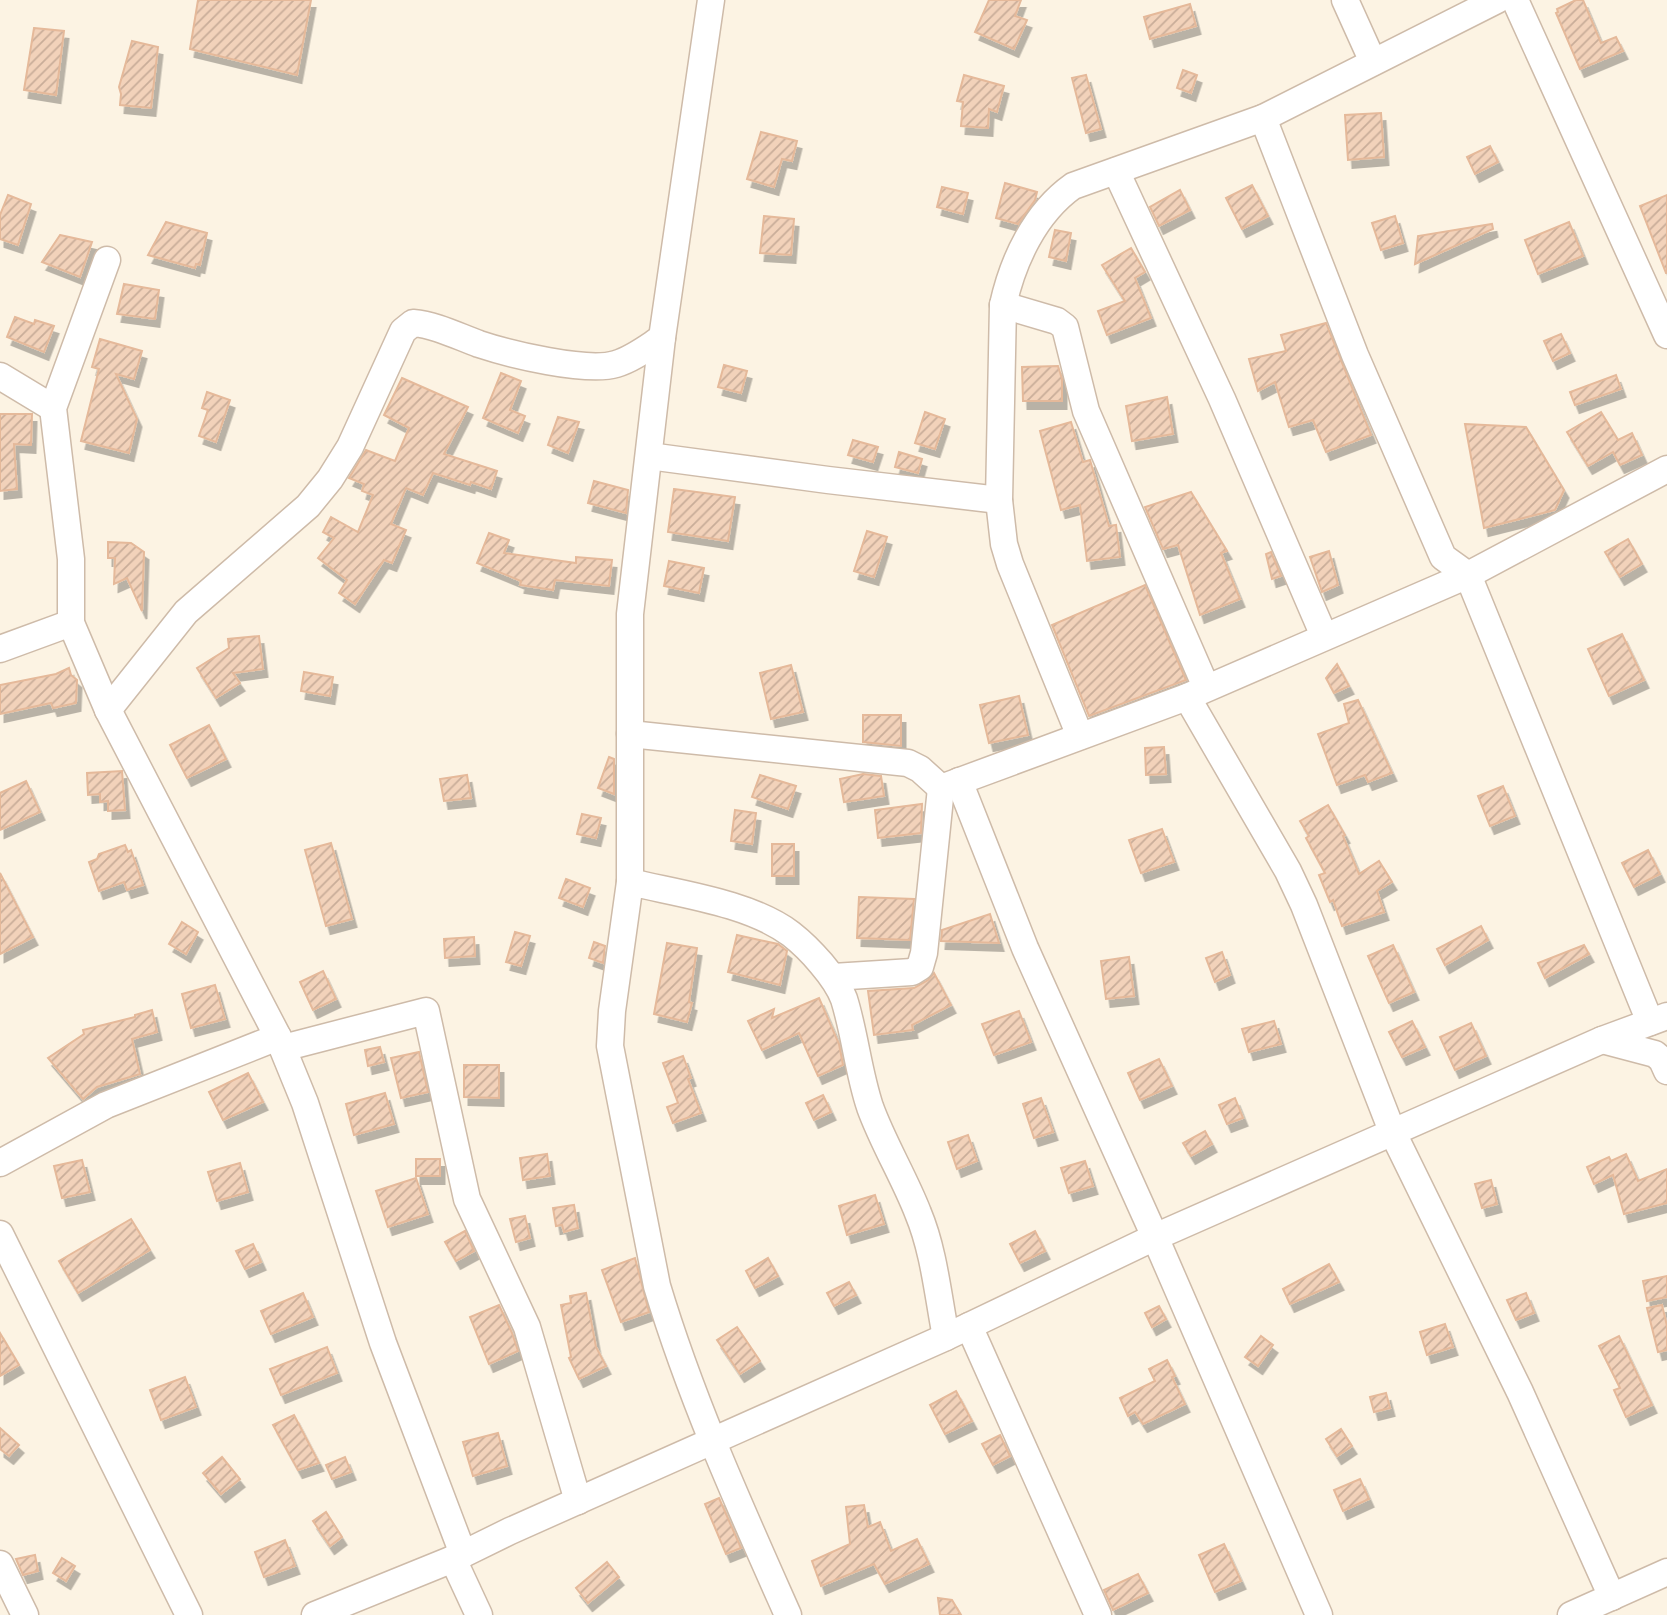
<svg xmlns="http://www.w3.org/2000/svg" width="1667" height="1615" viewBox="0 0 1667 1615" font-family="Jost,sans-serif">
  <defs>
    <pattern id="building-hatch" width="6" height="6" patternUnits="userSpaceOnUse" patternTransform="scale(1.75)"><rect width="6" height="6" fill="#f2d2ba"/><path d="M-1 1l2-2M0 6l6-6M5 7l2-2" fill="none" stroke="#c9ad99"/></pattern>
    <filter id="shadow"><feDropShadow dx="4.5" dy="8" stdDeviation="0" flood-color="#0004"/></filter>
  </defs>
  <rect width="100%" height="100%" fill="#fcf3e3"/>
  <g fill="url(#building-hatch)" stroke="#e5b99a" stroke-width="2" filter="url(#shadow)">
    <polygon points="198,0 311,0 297,75 190,49"/>
    <polygon points="989,0 1021,0 1015,16 1027,20 1014,49 975,32"/>
    <polygon points="1576,0 1583,0 1601,43 1616,37 1623,51 1580,69 1556,13 1558,12 1557,9"/>
    <polygon points="1190,4 1196,26 1150,39 1144,17"/>
    <polygon points="34,28 64,31 56,95 24,90"/>
    <polygon points="132,41 158,47 151,108 120,105 121,94 119,87"/>
    <polygon points="1183,70 1197,75 1191,93 1177,88"/>
    <polygon points="964,75 1004,86 997,112 989,109 988,128 961,126 963,102 957,101"/>
    <polygon points="1086,75 1101,129 1086,133 1072,78"/>
    <polygon points="1381,113 1384,157 1348,160 1345,115"/>
    <polygon points="761,132 797,141 792,161 782,159 774,187 747,179"/>
    <polygon points="1490,146 1498,162 1475,174 1467,157"/>
    <polygon points="1005,183 1037,192 1035,200 1018,224 996,218"/>
    <polygon points="1252,185 1268,216 1242,229 1226,198"/>
    <polygon points="942,187 968,193 963,214 937,207"/>
    <polygon points="1180,190 1190,210 1159,226 1150,207"/>
    <polygon points="8,195 31,204 18,245 0,239 0,215"/>
    <polygon points="1667,195 1667,273 1666,273 1640,206"/>
    <polygon points="764,216 794,219 791,255 760,253"/>
    <polygon points="1395,216 1403,243 1381,250 1372,223"/>
    <polygon points="166,222 207,233 200,265 196,264 195,268 148,255"/>
    <polygon points="1569,222 1583,256 1538,274 1525,240"/>
    <polygon points="1492,224 1493,229 1415,264 1418,236"/>
    <polygon points="1055,230 1071,233 1066,261 1049,257"/>
    <polygon points="60,235 92,242 80,277 42,262"/>
    <polygon points="1131,248 1145,272 1135,278 1151,318 1107,335 1098,311 1125,301 1102,265"/>
    <polygon points="124,284 159,290 155,319 117,314"/>
    <polygon points="15,317 34,324 35,320 54,326 44,352 7,337"/>
    <polygon points="1326,323 1371,435 1326,452 1313,420 1289,427 1275,382 1258,391 1249,359 1286,351 1281,335"/>
    <polygon points="1561,334 1570,353 1553,361 1544,341"/>
    <polygon points="100,339 142,351 134,379 116,374 137,419 129,453 81,441 99,369 92,367"/>
    <polygon points="724,365 747,371 741,393 718,387"/>
    <polygon points="1058,366 1062,379 1062,401 1023,401 1022,367"/>
    <polygon points="501,373 521,381 510,410 525,416 518,433 483,418"/>
    <polygon points="1616,375 1621,389 1575,405 1570,392"/>
    <polygon points="402,378 468,407 444,454 497,471 491,489 471,482 470,485 433,473 423,495 406,488 391,524 406,530 392,563 384,560 355,604 339,593 347,580 318,558 334,538 323,532 331,517 358,532 373,495 362,491 364,484 349,478 366,450 395,461 409,428 384,415"/>
    <polygon points="207,392 230,400 216,442 199,436 208,410 202,408"/>
    <polygon points="1167,397 1173,434 1132,441 1126,406"/>
    <polygon points="925,412 945,419 935,449 915,443"/>
    <polygon points="1601,412 1618,440 1632,433 1642,455 1620,465 1613,452 1588,466 1567,432"/>
    <polygon points="0,414 32,414 31,445 14,444 17,489 0,491"/>
    <polygon points="558,417 579,422 568,453 548,445"/>
    <polygon points="1071,422 1083,462 1090,460 1109,526 1116,525 1120,557 1087,561 1080,505 1061,510 1040,431"/>
    <polygon points="1465,424 1526,427 1564,490 1555,510 1484,528"/>
    <polygon points="853,440 878,447 873,462 848,455"/>
    <polygon points="899,452 922,459 918,473 895,467"/>
    <polygon points="594,481 628,490 626,513 588,503"/>
    <polygon points="674,489 735,497 728,541 668,532"/>
    <polygon points="1191,492 1227,551 1221,553 1240,599 1200,615 1178,545 1163,549 1145,507"/>
    <polygon points="867,531 887,537 874,577 854,571"/>
    <polygon points="489,533 509,540 504,553 576,563 576,557 612,560 609,586 555,580 553,590 520,585 521,581 477,563"/>
    <polygon points="1628,539 1642,564 1620,577 1605,552"/>
    <polygon points="108,542 131,543 144,552 142,611 127,578 114,584 115,558 108,558"/>
    <polygon points="1329,551 1338,585 1322,592 1310,557"/>
    <polygon points="1271,552 1281,576 1272,579 1266,554"/>
    <polygon points="669,561 704,568 699,593 664,586"/>
    <polygon points="1145,585 1186,680 1089,716 1052,625"/>
    <polygon points="1622,634 1644,680 1609,696 1588,649"/>
    <polygon points="259,636 263,669 233,673 240,683 216,698 197,668 229,648 228,639"/>
    <polygon points="1337,664 1349,686 1334,693 1326,678"/>
    <polygon points="791,665 803,712 771,719 760,673"/>
    <polygon points="69,668 71,675 77,680 76,703 53,708 51,703 0,714 0,685 56,674"/>
    <polygon points="304,672 333,677 330,696 301,691"/>
    <polygon points="1019,696 1028,735 989,743 980,705"/>
    <polygon points="1358,700 1392,773 1368,782 1365,775 1337,785 1318,734 1349,723 1344,704"/>
    <polygon points="863,715 901,715 901,746 863,742"/>
    <polygon points="209,725 226,759 187,778 170,745"/>
    <polygon points="1164,747 1166,774 1146,775 1145,748"/>
    <polygon points="609,757 614,759 614,794 598,788"/>
    <polygon points="122,771 125,810 108,811 108,801 100,802 100,794 88,795 87,773"/>
    <polygon points="863,774 881,776 884,796 844,802 840,779"/>
    <polygon points="467,775 471,798 444,801 440,779"/>
    <polygon points="760,775 796,786 788,809 752,797"/>
    <polygon points="26,781 40,812 0,830 0,793"/>
    <polygon points="1503,786 1515,816 1490,826 1478,796"/>
    <polygon points="922,804 921,833 878,838 875,810"/>
    <polygon points="1328,805 1345,835 1343,836 1359,874 1379,861 1392,882 1377,891 1384,912 1342,926 1333,900 1330,902 1319,875 1325,873 1306,838 1309,836 1300,821"/>
    <polygon points="735,810 756,813 752,844 731,841"/>
    <polygon points="582,814 601,818 596,838 577,834"/>
    <polygon points="1162,829 1174,862 1141,873 1129,840"/>
    <polygon points="331,843 352,919 326,926 305,850"/>
    <rect x="772" y="844" width="22" height="32"/>
    <polygon points="125,845 128,852 131,850 143,885 127,890 124,882 99,891 89,862 97,859 99,854"/>
    <polygon points="1648,850 1660,874 1634,887 1622,863"/>
    <polygon points="0,873 33,937 0,954"/>
    <polygon points="566,879 590,888 583,907 559,898"/>
    <polygon points="859,897 914,899 910,940 857,938"/>
    <polygon points="990,914 999,943 941,941 942,930"/>
    <polygon points="182,922 198,932 186,954 169,944"/>
    <polygon points="1481,926 1488,940 1445,965 1437,949"/>
    <polygon points="515,932 530,936 521,966 506,962"/>
    <polygon points="737,935 778,944 787,951 780,985 728,972"/>
    <polygon points="474,937 475,956 445,958 444,939"/>
    <polygon points="594,942 605,946 603,963 589,958"/>
    <polygon points="667,943 697,948 689,1002 692,1003 687,1022 654,1014"/>
    <polygon points="1393,945 1414,992 1389,1003 1368,956"/>
    <polygon points="1584,945 1589,954 1545,978 1538,963"/>
    <polygon points="1222,952 1230,975 1215,982 1206,958"/>
    <polygon points="1129,957 1134,996 1106,999 1101,961"/>
    <polygon points="323,971 336,999 313,1010 300,982"/>
    <polygon points="934,973 951,1005 912,1025 913,1030 874,1035 868,991 914,988 928,980"/>
    <polygon points="215,985 225,1019 191,1028 182,994"/>
    <polygon points="819,998 839,1044 843,1065 818,1076 799,1033 762,1050 748,1021 774,1009 772,1018"/>
    <polygon points="152,1010 157,1032 132,1039 140,1074 97,1087 83,1099 48,1058 84,1034 83,1030 135,1017 135,1015"/>
    <polygon points="1019,1011 1031,1042 994,1055 982,1024"/>
    <polygon points="1274,1021 1281,1044 1249,1052 1242,1029"/>
    <polygon points="1412,1021 1425,1047 1402,1057 1389,1032"/>
    <polygon points="1471,1023 1486,1056 1455,1070 1440,1037"/>
    <polygon points="380,1047 384,1062 368,1066 365,1050"/>
    <polygon points="419,1052 428,1092 401,1098 391,1058"/>
    <polygon points="683,1056 691,1078 688,1079 701,1113 673,1123 667,1107 678,1103 663,1063"/>
    <polygon points="1159,1059 1172,1086 1140,1100 1128,1073"/>
    <polygon points="464,1065 499,1065 499,1098 464,1097"/>
    <polygon points="248,1073 263,1102 223,1120 209,1092"/>
    <polygon points="385,1093 394,1124 354,1135 346,1104"/>
    <polygon points="823,1095 831,1112 814,1120 806,1103"/>
    <polygon points="1041,1098 1053,1132 1034,1138 1023,1104"/>
    <polygon points="1235,1098 1243,1118 1227,1124 1219,1105"/>
    <polygon points="1205,1131 1212,1144 1191,1156 1183,1143"/>
    <polygon points="968,1135 977,1161 957,1169 948,1142"/>
    <polygon points="547,1154 550,1176 523,1180 520,1158"/>
    <polygon points="1626,1154 1638,1181 1667,1169 1667,1203 1624,1214 1613,1175 1594,1184 1587,1167 1609,1157 1611,1161"/>
    <rect x="416" y="1159" width="24" height="17"/>
    <polygon points="82,1160 90,1192 62,1198 54,1166"/>
    <polygon points="1085,1161 1093,1186 1069,1193 1061,1168"/>
    <polygon points="240,1163 248,1192 217,1201 208,1172"/>
    <polygon points="416,1178 428,1214 388,1227 376,1191"/>
    <polygon points="1491,1180 1497,1204 1482,1208 1475,1184"/>
    <polygon points="875,1195 884,1224 847,1235 839,1206"/>
    <polygon points="574,1205 578,1228 564,1232 562,1225 556,1226 553,1208"/>
    <polygon points="525,1216 530,1238 516,1242 510,1219"/>
    <polygon points="131,1219 150,1250 78,1293 59,1261"/>
    <polygon points="465,1231 474,1251 456,1261 445,1242"/>
    <polygon points="1035,1231 1045,1251 1020,1263 1010,1244"/>
    <polygon points="253,1244 261,1262 245,1269 236,1251"/>
    <polygon points="635,1258 649,1312 621,1322 602,1270"/>
    <polygon points="768,1258 778,1276 755,1288 746,1271"/>
    <polygon points="1329,1264 1339,1282 1290,1304 1283,1289"/>
    <polygon points="1667,1276 1667,1297 1647,1301 1643,1281"/>
    <polygon points="849,1282 856,1295 834,1306 827,1293"/>
    <polygon points="303,1293 313,1317 271,1334 261,1311"/>
    <polygon points="586,1293 596,1347 606,1366 579,1379 569,1358 571,1357 561,1305 571,1303 570,1296"/>
    <polygon points="1526,1293 1534,1313 1516,1320 1507,1300"/>
    <polygon points="499,1305 512,1333 518,1351 489,1364 470,1317"/>
    <polygon points="1662,1305 1667,1326 1667,1350 1658,1352 1647,1308"/>
    <polygon points="1159,1306 1166,1319 1152,1327 1145,1313"/>
    <polygon points="1445,1324 1453,1347 1427,1355 1420,1332"/>
    <polygon points="737,1327 760,1361 740,1374 717,1340"/>
    <polygon points="0,1333 19,1365 0,1376"/>
    <polygon points="1261,1336 1273,1345 1258,1366 1245,1357"/>
    <polygon points="1619,1336 1652,1405 1626,1417 1614,1390 1620,1388 1599,1346"/>
    <polygon points="327,1347 337,1373 281,1395 270,1369"/>
    <polygon points="1167,1360 1175,1376 1172,1377 1185,1404 1143,1424 1135,1412 1128,1416 1120,1398 1155,1381 1149,1369"/>
    <polygon points="185,1377 196,1407 161,1420 150,1390"/>
    <polygon points="956,1391 972,1421 945,1434 930,1405"/>
    <polygon points="1386,1393 1390,1408 1374,1412 1370,1397"/>
    <polygon points="294,1415 319,1463 298,1470 273,1425"/>
    <polygon points="0,1428 19,1445 9,1456 0,1449"/>
    <polygon points="1341,1429 1352,1446 1337,1456 1326,1439"/>
    <polygon points="498,1433 507,1466 473,1476 463,1442"/>
    <polygon points="1000,1435 1010,1456 993,1465 982,1444"/>
    <polygon points="222,1457 240,1479 221,1494 203,1473"/>
    <polygon points="345,1457 351,1472 332,1479 326,1465"/>
    <polygon points="1360,1479 1369,1499 1343,1511 1334,1490"/>
    <polygon points="719,1498 741,1548 726,1554 705,1504"/>
    <polygon points="864,1505 868,1527 880,1522 891,1551 917,1539 929,1564 885,1584 874,1564 821,1586 812,1561 850,1544 846,1507"/>
    <polygon points="326,1512 342,1537 330,1546 313,1521"/>
    <polygon points="285,1540 295,1566 264,1577 255,1552"/>
    <polygon points="1224,1544 1241,1581 1215,1592 1199,1555"/>
    <polygon points="35,1555 38,1571 23,1575 16,1559"/>
    <polygon points="62,1558 75,1566 66,1581 53,1573"/>
    <polygon points="607,1562 619,1577 588,1603 576,1588"/>
    <polygon points="1138,1574 1148,1593 1113,1610 1104,1590"/>
    <polygon points="938,1598 952,1600 961,1615 940,1615"/>
  </g>
  <g fill="none" stroke-linecap="round" stroke-linejoin="round">
    <g stroke="#cebba9" stroke-width="29">
      <g id="minor">
        <path d="M711 0 662 338 630 614V882L612 1011 610 1046 657 1286C691 1399 740 1507 788 1615"/>
        <polyline points="1345,0 1373,62"/>
        <polyline points="1515,0 1667,335"/>
        <polyline points="1263,118 1355,355 1443,557 1468,575 1650,1022"/>
        <polyline points="1116,171 1222,399 1324,636"/>
        <polyline points="107,260 53,408 71,559 71,623 108,710 278,1037 305,1103 383,1343 463,1554"/>
        <polyline points="1003,305 1057,321 1065,327 1086,411 1206,687"/>
        <polyline points="0,376 53,408"/>
        <polyline points="649,456 828,480 999,500"/>
        <polyline points="0,649 71,623"/>
        <polyline points="1187,697 1288,871 1304,905 1392,1131 1520,1392 1612,1597"/>
        <path d="M108 710 186 612 308 506 330 479 350 447 403 331 413 323C436 325 457 336 479 344 509 354 587 373 616 364 633 359 648 347 662 338"/>
        <polyline points="630,734 908,763 920,769 941,788"/>
        <path d="M1080 736 1010 564 1004 544 999 500 1003 305C1013 260 1035 213 1073 186L1263 118 1497 0"/>
        <polyline points="959,781 1025,948 1155,1237 1319,1615"/>
        <polyline points="941,788 1187,697 1468,575 1667,469"/>
        <path d="M630 882C680 894 750 903 791 934 809 948 836 977 844 999 855 1034 858 1071 870 1107 883 1143 904 1177 918 1213 934 1251 938 1296 946 1337"/>
        <polyline points="833,977 912,972 920,967 924,953 941,788"/>
        <polyline points="1602,1040 1655,1054 1662,1060 1667,1071"/>
        <polyline points="283,1048 426,1011 467,1199 527,1327 578,1501"/>
        <polyline points="0,1163 106,1105 278,1037"/>
        <polyline points="0,1234 189,1615"/>
        <polyline points="969,1326 1098,1615"/>
        <polyline points="453,1559 479,1615"/>
        <polyline points="0,1564 25,1615"/>
        <polyline points="315,1615 453,1559 510,1531 946,1337 1155,1237 1602,1040 1667,1016"/>
        <polyline points="1571,1615 1667,1572"/>
      </g>
    </g>
    <use href="#minor" stroke="#fff" stroke-width="26"/>
  </g>
</svg>
